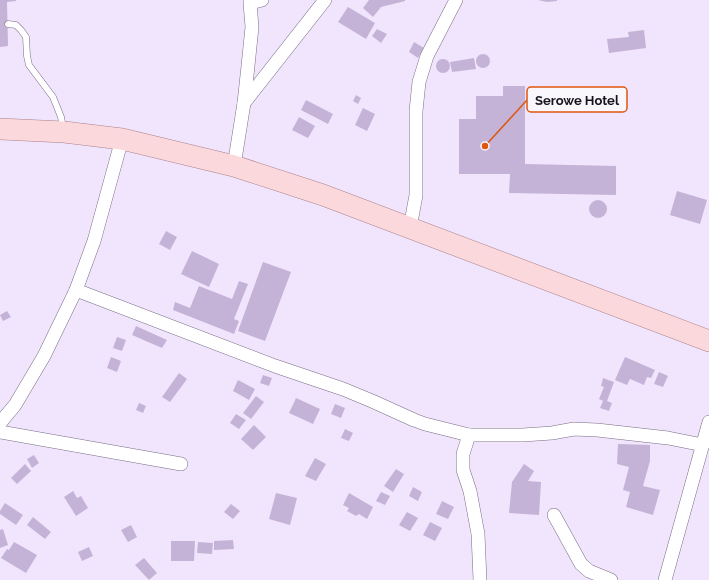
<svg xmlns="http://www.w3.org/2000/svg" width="709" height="580" viewBox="0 0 709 580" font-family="Raleway,sans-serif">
  <rect width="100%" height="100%" fill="#f1e5fe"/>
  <g fill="#c4b3d6">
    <polygon points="0,0 16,0 16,1 7,2 8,46 0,47"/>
    <polygon points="369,0 405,0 405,1 381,7 373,17 363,8"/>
    <polygon points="538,0 557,0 557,1 547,2"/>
    <polygon points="348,7 375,23 366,39 338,22"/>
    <polygon points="377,29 387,34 381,43 372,36"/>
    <polygon points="644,30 646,48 609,53 607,39 629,37 628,32"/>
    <polygon points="414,42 424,48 418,58 409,52"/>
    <circle cx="483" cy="61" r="7"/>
    <polygon points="474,58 476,69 452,72 450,62"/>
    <circle cx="443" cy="66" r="7"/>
    <polygon points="503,86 525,86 525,164 616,166 616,195 509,193 510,174 459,174 459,119 476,119 476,96 503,96"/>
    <polygon points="356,95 361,98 358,104 353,101"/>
    <polygon points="306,100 333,114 328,124 301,110"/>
    <polygon points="363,108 375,114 367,131 355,125"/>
    <polygon points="299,117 315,126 308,138 292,130"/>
    <polygon points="677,191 707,200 700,224 670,215"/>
    <circle cx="598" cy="209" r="9"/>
    <polygon points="166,231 177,237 170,250 159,244"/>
    <polygon points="192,251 219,264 209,287 181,274"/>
    <polygon points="263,262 291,272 265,341 238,331"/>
    <polygon points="239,281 248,284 234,319 239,321 234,334 173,310 175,302 190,308 199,286 232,299"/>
    <polygon points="7,311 11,317 3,321 0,315"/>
    <polygon points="136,326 167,340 162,348 132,335"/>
    <polygon points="117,337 126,340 122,351 113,348"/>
    <polygon points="111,357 121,361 117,372 107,368"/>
    <polygon points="625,357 655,370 651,378 647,377 644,385 630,379 627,385 615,380"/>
    <polygon points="659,372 668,376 663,387 654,384"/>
    <polygon points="179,373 187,379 170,402 162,397"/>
    <polygon points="263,375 272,378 269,386 260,383"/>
    <polygon points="603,378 614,382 607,401 612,403 609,411 600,408 603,401 599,399 604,387 601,386"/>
    <polygon points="238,380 255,389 249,400 233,391"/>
    <polygon points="256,396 264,402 251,419 243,413"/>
    <polygon points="296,398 320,409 313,424 289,413"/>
    <polygon points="139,403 146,406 143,413 136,410"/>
    <polygon points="335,404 345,408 341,418 331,414"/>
    <polygon points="236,414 246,420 239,429 230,423"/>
    <polygon points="254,425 266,437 253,450 241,439"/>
    <polygon points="345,429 353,433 349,441 341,438"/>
    <polygon points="618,444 650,445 650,461 643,486 660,490 653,515 626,507 630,492 623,490 629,467 617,464"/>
    <polygon points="34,455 39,463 32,468 27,459"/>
    <polygon points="315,458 326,464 316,481 305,476"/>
    <polygon points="25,464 31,471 17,484 11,478"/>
    <polygon points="524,464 534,471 528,481 541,482 539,515 509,513 512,482"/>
    <polygon points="396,469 404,474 393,492 384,486"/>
    <polygon points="413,487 422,492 418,501 409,496"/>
    <polygon points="73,491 77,498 81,496 88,508 76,516 64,497"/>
    <polygon points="381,492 390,496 385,505 376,501"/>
    <polygon points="276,493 297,498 290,525 269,519"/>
    <polygon points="349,493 373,507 367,519 359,514 356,516 347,511 349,508 343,505"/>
    <polygon points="442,501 454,507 448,519 436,514"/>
    <polygon points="5,503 23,515 16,525 0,514 0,511"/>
    <polygon points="231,504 240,511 233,519 224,512"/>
    <polygon points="407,512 418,518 410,531 399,525"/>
    <polygon points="33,517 51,532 45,539 27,525"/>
    <polygon points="430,522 442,528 435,541 423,535"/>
    <polygon points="131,525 137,537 128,542 121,530"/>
    <polygon points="3,529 8,545 0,548 0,530"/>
    <polygon points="233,540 234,549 214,550 214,541"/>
    <polygon points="171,541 195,541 194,561 171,561"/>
    <polygon points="14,542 37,555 26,573 1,558 7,549 9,550"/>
    <polygon points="198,542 213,543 212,554 197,553"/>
    <polygon points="89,547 93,556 82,561 78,552"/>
    <polygon points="144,558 157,573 149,580 135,565"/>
  </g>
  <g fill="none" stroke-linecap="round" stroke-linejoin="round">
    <g stroke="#786d83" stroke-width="7">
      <polyline id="lane" points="8,24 16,25 21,30 26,37 27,56 29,65 53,97 61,117 63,128"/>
    </g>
    <g stroke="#786d83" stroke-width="14">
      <g id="street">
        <polyline points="244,103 325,0"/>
        <polyline points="234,166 244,103 248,66 252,27 250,3 262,0"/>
        <polyline points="410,228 416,195 416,111 419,82 427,56 456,0"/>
        <polyline points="76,290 275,366 343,389 372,401 414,420 425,424 469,435 523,435 552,433 574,429 597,430 668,438 703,445"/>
        <polyline points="0,423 15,405 44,356 76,290 94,241 122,139"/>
        <polyline points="0,432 181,464"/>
        <polyline points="469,435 463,454 463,470 470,491 478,534 480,580"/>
        <polyline points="554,515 581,564 589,571 611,580"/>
        <polyline points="665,580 709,422"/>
      </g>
    </g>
    <g stroke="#a98289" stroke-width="22">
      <polyline id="primary" points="0,129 64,132 122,139 234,166 323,195 709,341"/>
    </g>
    <use href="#lane" stroke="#fff" stroke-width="6"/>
    <use href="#street" stroke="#fff" stroke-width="13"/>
    <use href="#primary" stroke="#fbd8dc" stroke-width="21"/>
  </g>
  <path fill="none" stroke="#de560d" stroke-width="1.5" d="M485 146L527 100"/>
  <circle fill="#de560d" stroke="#f9f7fc" stroke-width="1.5" cx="485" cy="146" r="4"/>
  <rect fill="#f9f7fc" stroke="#de560d" stroke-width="1.5" x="527" y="87" width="100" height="25" rx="4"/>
  <g font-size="13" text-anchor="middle" font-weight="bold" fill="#17131c">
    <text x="577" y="105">Serowe Hotel</text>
  </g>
</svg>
